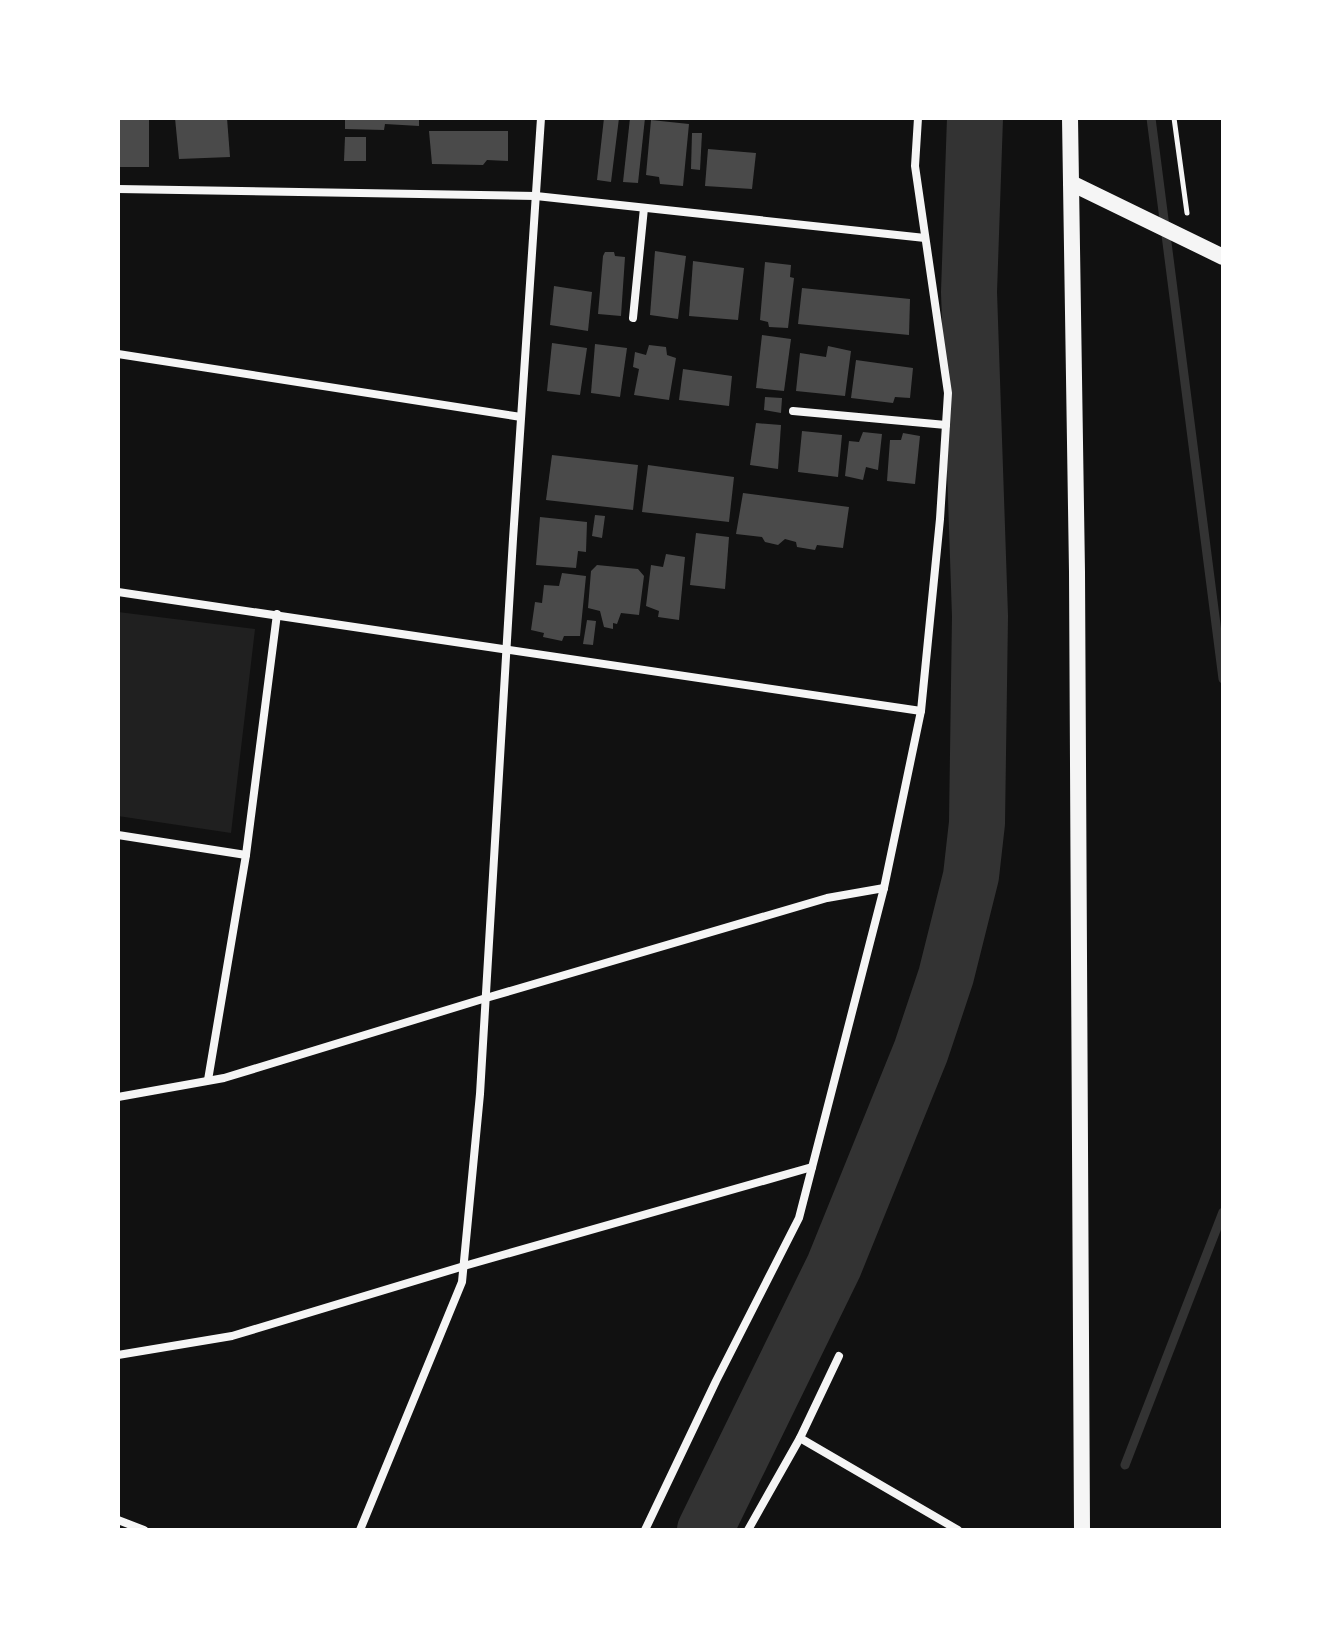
<svg xmlns="http://www.w3.org/2000/svg" width="1341" height="1648" viewBox="0 0 1341 1648" font-family="Lato,sans-serif">
  <rect width="100%" height="100%" fill="#111"/>
  <polygon fill="#202020" points="118,612 255,629 231,833 118,816"/>
  <g fill="none" stroke-linecap="round" stroke-linejoin="round">
    <g stroke="#333" stroke-width="9">
      <polyline points="1151,118 1223,679"/>
      <polyline points="1125,1465 1223,1212"/>
    </g>
    <polyline stroke="#333" stroke-width="56" points="705,1530 834,1266 921,1051 946,976 971,876 977,823 980,616 969,292 975,118"/>
  </g>
  <g fill="#4a4a4a">
    <polygon points="120,118 149,118 149,167 118,167"/>
    <polygon points="175,118 227,118 230,157 179,159"/>
    <polygon points="345,118 419,118 419,126 385,124 384,130 345,129"/>
    <polygon points="604,118 619,118 611,182 597,180"/>
    <polygon points="630,118 645,118 638,183 623,182"/>
    <polygon points="651,120 689,124 683,186 660,184 659,177 646,175"/>
    <polygon points="429,131 508,131 508,161 487,160 483,165 432,164"/>
    <polygon points="692,133 702,133 700,170 691,169"/>
    <polygon points="345,137 366,137 366,161 344,161"/>
    <polygon points="708,149 756,153 752,189 705,186"/>
    <polygon points="655,251 686,256 678,319 650,315"/>
    <polygon points="605,252 614,252 615,256 625,257 621,316 598,314 603,256"/>
    <polygon points="693,261 744,268 738,320 689,316"/>
    <polygon points="765,262 791,265 790,277 794,278 788,328 769,327 768,322 760,320"/>
    <polygon points="554,286 592,292 588,331 550,325"/>
    <polygon points="802,288 910,299 909,335 798,324"/>
    <polygon points="762,335 791,339 784,391 756,388"/>
    <polygon points="552,343 587,348 580,395 547,391"/>
    <polygon points="595,344 627,348 620,397 591,393"/>
    <polygon points="649,345 666,347 667,355 676,358 669,400 634,395 639,369 633,367 635,352 646,355"/>
    <polygon points="828,346 851,351 845,396 796,391 800,353 826,357"/>
    <polygon points="856,360 913,368 910,398 895,397 893,403 851,398"/>
    <polygon points="683,369 732,376 729,406 679,400"/>
    <polygon points="765,397 782,398 781,413 764,410"/>
    <polygon points="756,423 781,425 778,469 750,465"/>
    <polygon points="802,431 842,435 838,477 798,472"/>
    <polygon points="863,432 882,434 878,470 866,467 863,480 845,476 849,441 859,442"/>
    <polygon points="903,433 920,436 915,484 887,481 890,440 901,440"/>
    <polygon points="552,455 638,465 633,510 546,500"/>
    <polygon points="648,465 734,477 729,522 642,512"/>
    <polygon points="743,493 849,507 843,548 817,545 815,550 797,547 796,542 785,539 778,545 765,542 762,537 736,534"/>
    <polygon points="595,515 605,516 602,538 592,536"/>
    <polygon points="540,517 587,522 586,552 578,551 576,568 536,565"/>
    <polygon points="696,533 729,537 725,589 690,585"/>
    <polygon points="666,554 685,557 679,620 658,617 659,611 646,606 651,565 663,567"/>
    <polygon points="597,565 638,569 644,576 639,615 621,613 617,624 613,623 613,629 604,627 600,611 588,608 591,571"/>
    <polygon points="562,573 586,576 580,636 564,636 562,641 543,637 544,633 531,630 535,602 542,603 544,585 559,586"/>
    <polygon points="587,620 596,621 593,645 583,644"/>
  </g>
  <g fill="none" stroke-linecap="round" stroke-linejoin="round">
    <polyline stroke="#f5f5f5" stroke-width="5" points="1174,118 1187,213"/>
    <g stroke="#f5f5f5" stroke-width="8">
      <polyline points="118,189 536,196 925,238"/>
      <polyline points="633,318 644,208"/>
      <polyline points="118,354 521,417"/>
      <polyline points="793,411 946,425"/>
      <polyline points="118,592 921,711"/>
      <polyline points="118,835 246,855"/>
      <polyline points="208,1080 246,855 277,614"/>
      <polyline points="118,1097 224,1078 486,998 827,898 884,888"/>
      <polyline points="118,1355 232,1336 464,1266 812,1167"/>
      <polyline points="800,1438 958,1530"/>
      <polyline points="118,1520 144,1530"/>
      <polyline points="360,1530 462,1282 480,1094 513,539 541,118"/>
      <polyline points="645,1530 716,1381 799,1218 884,888 921,711 940,519 948,393 915,166 918,118"/>
      <polyline points="748,1530 800,1438 839,1356"/>
    </g>
    <g stroke="#f5f5f5" stroke-width="16">
      <polyline points="1070,118 1077,572 1082,1530"/>
      <polyline points="1071,183 1223,257"/>
    </g>
  </g>
  <rect width="1341" height="1648" fill="none" stroke="#ffffff" stroke-width="240"/>
</svg>
